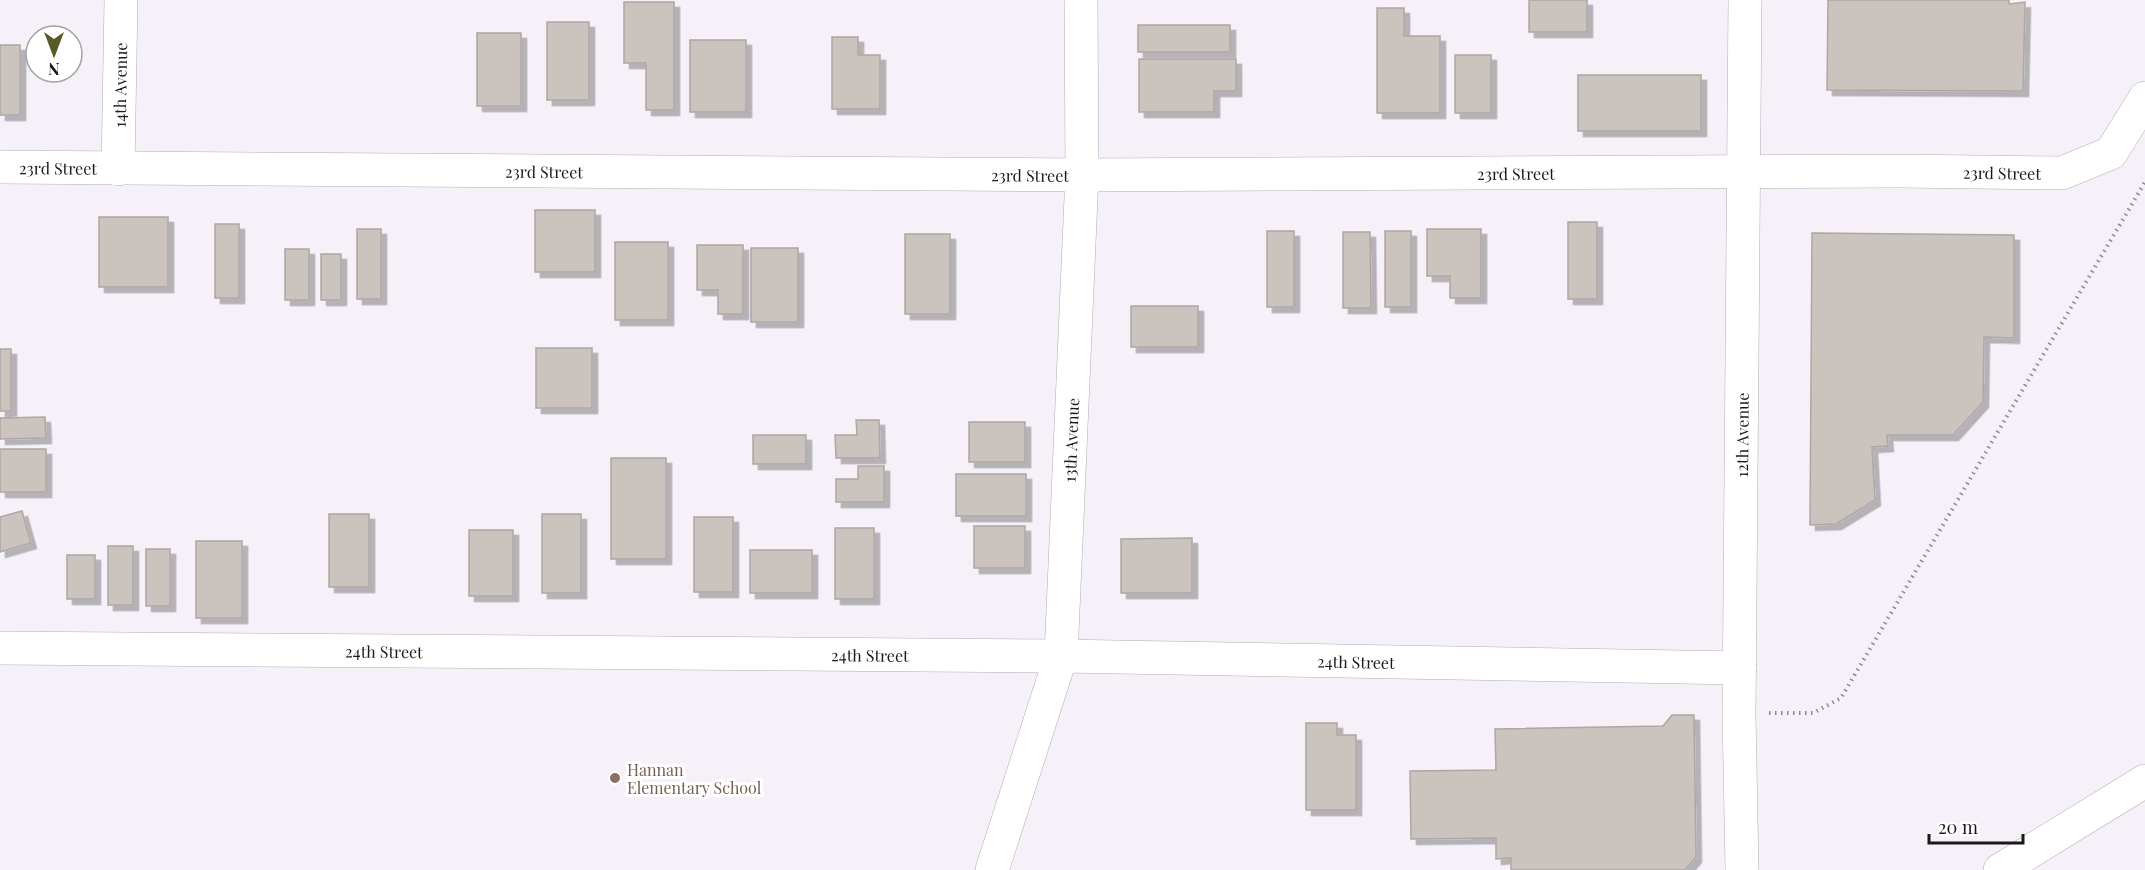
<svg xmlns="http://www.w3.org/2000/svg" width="2145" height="870" viewBox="0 0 2145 870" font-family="'Playfair Display',serif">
  <defs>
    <filter id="shadow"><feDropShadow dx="5.5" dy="5.5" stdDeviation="0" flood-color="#0004"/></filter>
  </defs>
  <rect width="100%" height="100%" fill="#f6f1f9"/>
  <g fill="#cbc3be" stroke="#afa7a2" stroke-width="1.5" filter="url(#shadow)">
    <rect x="1529" y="0" width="58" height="32"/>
    <polygon points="1828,0 2009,0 2009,4 2025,2 2023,91 1827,90"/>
    <polygon points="624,2 674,2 674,110 646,110 646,63 624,63"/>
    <polygon points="1377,8 1404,8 1404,36 1440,36 1440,113 1377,113"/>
    <rect x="547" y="22" width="42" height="78"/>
    <rect x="1138" y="25" width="92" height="27"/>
    <rect x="477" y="33" width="44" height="73"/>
    <polygon points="832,37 858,37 858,55 880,55 880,109 832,109"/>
    <rect x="690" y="40" width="56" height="72"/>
    <rect x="0" y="45" width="20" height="70"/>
    <rect x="1455" y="55" width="36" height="58"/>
    <polygon points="1139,59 1236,59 1236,91 1214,91 1214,112 1139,112"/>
    <rect x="1578" y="75" width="123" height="56"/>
    <rect x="535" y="210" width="60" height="62"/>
    <rect x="99" y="217" width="69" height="70"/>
    <rect x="1568" y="222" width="29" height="77"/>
    <rect x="215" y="224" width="24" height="74"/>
    <rect x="357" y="229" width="24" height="70"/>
    <polygon points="1427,229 1481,229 1481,298 1450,298 1450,276 1427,276"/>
    <rect x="1267" y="231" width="27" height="76"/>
    <rect x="1385" y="231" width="26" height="76"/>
    <polygon points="1343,232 1370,232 1371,308 1343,308"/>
    <polygon points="1812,233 2014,235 2014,338 1984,337 1983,402 1953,435 1887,435 1888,446 1872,447 1875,500 1836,524 1810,525"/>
    <rect x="905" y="234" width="45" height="80"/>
    <rect x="615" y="242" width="53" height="78"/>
    <polygon points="697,245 743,245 743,314 718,314 718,290 697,290"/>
    <rect x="751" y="248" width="47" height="74"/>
    <rect x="285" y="249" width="24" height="51"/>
    <rect x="321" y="254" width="20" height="46"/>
    <rect x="1131" y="306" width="67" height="41"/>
    <rect x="536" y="348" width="56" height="60"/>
    <rect x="0" y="349" width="11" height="62"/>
    <polygon points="45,417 46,438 0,439 0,418"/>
    <polygon points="856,420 879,420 880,458 836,458 835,435 857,435"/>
    <rect x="969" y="422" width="56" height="40"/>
    <rect x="753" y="435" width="53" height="29"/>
    <rect x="0" y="449" width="46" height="43"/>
    <rect x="611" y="458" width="55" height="101"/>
    <polygon points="858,466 884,466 884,502 836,502 836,479 858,479"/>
    <rect x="956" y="474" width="70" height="42"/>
    <polygon points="22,511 31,543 0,552 0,517"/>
    <rect x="329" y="514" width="40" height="73"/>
    <rect x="542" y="514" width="39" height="79"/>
    <rect x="694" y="517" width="39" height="75"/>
    <rect x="974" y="526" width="51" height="42"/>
    <rect x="835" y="528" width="39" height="71"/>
    <rect x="469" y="530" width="44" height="66"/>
    <polygon points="1192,538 1192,593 1121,593 1121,539"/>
    <rect x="196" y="541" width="46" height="77"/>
    <rect x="108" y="546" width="25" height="59"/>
    <rect x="146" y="549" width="24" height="57"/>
    <rect x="750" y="550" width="62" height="43"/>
    <rect x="67" y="555" width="28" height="44"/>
    <polygon points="1672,715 1694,715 1696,857 1685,870 1511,870 1511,858 1496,859 1496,838 1411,839 1410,771 1496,770 1495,729 1663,726"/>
    <polygon points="1306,723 1337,723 1337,735 1356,735 1356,810 1306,810"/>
  </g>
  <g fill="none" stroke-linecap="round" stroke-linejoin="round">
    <g stroke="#b2adb5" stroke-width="34">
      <g id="minor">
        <path id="s1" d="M0 167 1082 175 1901 171 2062 173 2111 153 2145 98"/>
        <path id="s2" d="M118 169 121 0"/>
        <path id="s3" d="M0 648 1061 656 1740 668"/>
        <path id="s4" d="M992 870 1061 656 1082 175 1081 0"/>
        <path id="s5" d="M1742 870 1739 714 1745 0"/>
      </g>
    </g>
    <g stroke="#b2adb5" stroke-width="34">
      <polyline id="major" points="2000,870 2145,781"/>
    </g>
    <polyline stroke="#8e8a90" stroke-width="4" stroke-dasharray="1.5 4.5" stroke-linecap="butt" points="1769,713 1813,713 1841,698 2145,182"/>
    <use href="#minor" stroke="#fff" stroke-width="33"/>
    <use href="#major" stroke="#fff" stroke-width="33"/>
  </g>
  <circle fill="#8d6e63" stroke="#fff" stroke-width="2" cx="615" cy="778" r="6"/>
  <g text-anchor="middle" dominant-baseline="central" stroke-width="6" stroke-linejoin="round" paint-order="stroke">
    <g font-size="16" fill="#1a181b" stroke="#fff">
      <text stroke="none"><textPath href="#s2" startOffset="84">14th Avenue</textPath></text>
      <text stroke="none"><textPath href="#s1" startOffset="58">23rd Street</textPath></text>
      <text stroke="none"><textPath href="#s1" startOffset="544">23rd Street</textPath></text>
      <text stroke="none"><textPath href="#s1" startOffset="2002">23rd Street</textPath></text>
      <text stroke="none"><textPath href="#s1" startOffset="1516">23rd Street</textPath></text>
      <text stroke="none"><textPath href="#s1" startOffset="1030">23rd Street</textPath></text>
      <text stroke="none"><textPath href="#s5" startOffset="435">12th Avenue</textPath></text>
      <text stroke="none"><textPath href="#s4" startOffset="441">13th Avenue</textPath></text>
      <text stroke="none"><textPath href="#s3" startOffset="384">24th Street</textPath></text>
      <text stroke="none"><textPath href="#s3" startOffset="870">24th Street</textPath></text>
      <text stroke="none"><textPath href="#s3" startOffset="1356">24th Street</textPath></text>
    </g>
    <g font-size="16" fill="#785e54" stroke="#fff" text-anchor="start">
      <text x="627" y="769">Hannan<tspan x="627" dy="18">Elementary School</tspan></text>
    </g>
  </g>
  <g transform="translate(54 54) rotate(180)"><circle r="28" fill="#ffffff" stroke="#a3a3a4" stroke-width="1.5"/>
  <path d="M0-4.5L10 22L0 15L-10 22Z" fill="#595a27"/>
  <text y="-9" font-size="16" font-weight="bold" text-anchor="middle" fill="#1a181b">N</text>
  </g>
  <path d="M1929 834v9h94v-9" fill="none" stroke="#1a181b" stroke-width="3"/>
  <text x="1938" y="834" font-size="18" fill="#1a181b" stroke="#ffffff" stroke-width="4.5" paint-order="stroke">20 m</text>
</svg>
